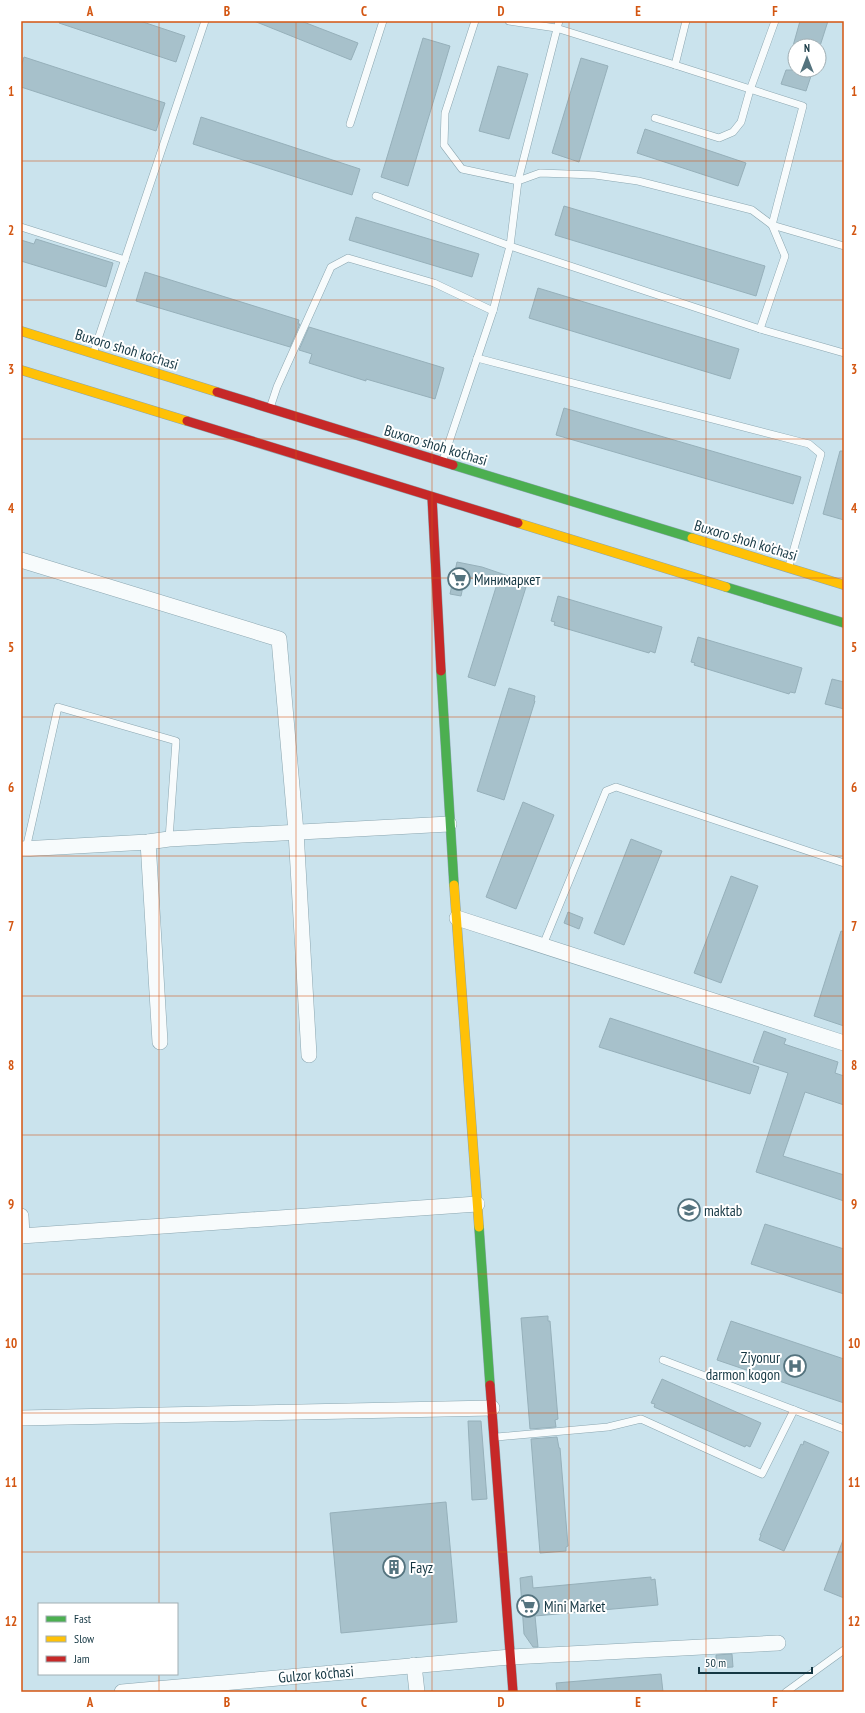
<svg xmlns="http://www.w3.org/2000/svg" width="865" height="1713" viewBox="0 0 865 1713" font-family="'PT Sans Narrow',sans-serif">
  <rect width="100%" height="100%" fill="#cae3ed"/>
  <g fill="#a7c1cb" stroke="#96b0ba">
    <polygon points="60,21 140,21 185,36 176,62 59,23"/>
    <polygon points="254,21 301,21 358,43 351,60"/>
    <polygon points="800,21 828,21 820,46 793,46"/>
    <polygon points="423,38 450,46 408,186 381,177"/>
    <polygon points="24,57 165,103 156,131 21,87 21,67"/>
    <polygon points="581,58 608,66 579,162 552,153"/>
    <polygon points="498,66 528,74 509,139 479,131"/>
    <polygon points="786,70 813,70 806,91 781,84"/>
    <polygon points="201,117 360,169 352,195 193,144"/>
    <polygon points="645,129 746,163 738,186 637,153"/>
    <polygon points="564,206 765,266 756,296 555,235"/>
    <polygon points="356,217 479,254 472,277 349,240"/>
    <polygon points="36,239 113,263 106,287 21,261 21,240 34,244"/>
    <polygon points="145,272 299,320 298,324 300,324 290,347 136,301"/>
    <polygon points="538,288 739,349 730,379 529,318"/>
    <polygon points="309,327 444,368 435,399 366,379 366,381 309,363 312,354 299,350"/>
    <polygon points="564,408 801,477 793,504 556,435"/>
    <polygon points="840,451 844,451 844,520 823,514"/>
    <polygon points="457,562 482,567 526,582 524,587 526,587 495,686 468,677 497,584 465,577 461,596 450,594"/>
    <polygon points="558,596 662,627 655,653 650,651 649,653 554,625 555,622 551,621"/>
    <polygon points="698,637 802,668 795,693 790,692 789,694 694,665 695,663 691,662"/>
    <polygon points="832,679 844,682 844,709 825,704"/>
    <polygon points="509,688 535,696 534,701 535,701 504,800 477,791"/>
    <polygon points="523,802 554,815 516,909 486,897"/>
    <polygon points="631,839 662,851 624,945 594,933"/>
    <polygon points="731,876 758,886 721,983 694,973"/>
    <polygon points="568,912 583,918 579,929 564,923"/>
    <polygon points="841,931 844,932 844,1026 814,1016"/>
    <polygon points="610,1018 759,1067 750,1094 599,1047"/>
    <polygon points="764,1031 786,1039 784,1044 838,1062 835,1073 844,1076 844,1105 805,1092 783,1156 844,1175 844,1201 756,1172 788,1073 753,1062"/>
    <polygon points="765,1224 844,1249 844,1294 751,1264"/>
    <polygon points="548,1316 548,1321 550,1321 558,1419 555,1420 556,1427 530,1429 521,1318"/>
    <polygon points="731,1321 844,1359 844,1403 717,1360"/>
    <polygon points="662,1379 761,1423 750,1447 746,1445 745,1447 654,1407 655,1404 651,1403"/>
    <polygon points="468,1421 481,1421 487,1499 472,1500"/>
    <polygon points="557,1437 559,1448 560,1448 568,1546 566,1547 566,1551 540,1553 531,1439"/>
    <polygon points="804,1441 829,1452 784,1551 759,1540 761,1535 760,1535 801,1444 803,1445"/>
    <polygon points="446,1502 457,1622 341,1633 330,1513"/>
    <polygon points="843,1540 844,1540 844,1598 824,1590"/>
    <polygon points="532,1576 533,1588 651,1577 651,1580 655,1579 658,1605 535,1616 538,1647 533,1647 524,1634 520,1578"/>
    <polygon points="732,1654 733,1667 716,1668 716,1655"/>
    <polygon points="661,1674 663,1692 557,1692 556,1683"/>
  </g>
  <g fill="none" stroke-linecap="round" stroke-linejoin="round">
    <g stroke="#8ba6b0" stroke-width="8">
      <g id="lane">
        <polyline points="475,21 445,113 444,145 462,169 518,181 559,21"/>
        <polyline points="509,21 556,28 675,65"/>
        <polyline points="686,21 675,65 803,106 772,225 844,246"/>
        <polyline points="655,118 719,138 733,132 741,122 750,90 775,21"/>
        <polyline points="350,124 383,21"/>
        <polygon points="540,173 595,175 638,181 752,210 772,225 785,256 760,329 510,246 518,181"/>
        <polyline points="376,196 510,246 493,311 443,460"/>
        <polyline points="21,227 125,260"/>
        <polyline points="760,329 844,353"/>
        <polyline points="94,351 205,21"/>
        <polyline points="477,358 809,444 821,454 789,566"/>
        <polyline points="271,405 277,387 331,267 348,258 434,283 493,311"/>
        <polyline points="26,849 58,707 176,741 169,839"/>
        <polyline points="543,945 606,791 616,787 844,863"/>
        <polyline points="663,1360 844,1429"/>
        <polyline points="497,1437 608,1427 641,1419 762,1474 794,1410"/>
        <polyline points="786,1692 844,1650"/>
      </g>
    </g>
    <g stroke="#8ba6b0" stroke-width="16">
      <g id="street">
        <polyline points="21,560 279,639 296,832 309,1055"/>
        <polyline points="148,842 160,1042"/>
        <polyline points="21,849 148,842 169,839 449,824"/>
        <polyline points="457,918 844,1043"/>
        <polyline points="21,1216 22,1236"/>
        <polyline points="21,1236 477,1204"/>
        <polyline points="21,1418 492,1408"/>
        <polyline points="414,1665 417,1692"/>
        <polyline points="122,1692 511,1657 778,1643"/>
      </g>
    </g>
    <g stroke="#8ba6b0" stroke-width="10">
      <g id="fast">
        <polyline points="453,465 692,538"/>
        <polyline points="726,587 844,623"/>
        <polyline points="441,671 454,885"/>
        <polyline points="479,1227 490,1385"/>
      </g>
    </g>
    <g stroke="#8ba6b0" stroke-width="10">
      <g id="slow">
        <polyline points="21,331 217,392"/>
        <polyline points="21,370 187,421"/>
        <polyline points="518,523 726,587"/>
        <polyline points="692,538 844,585"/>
        <polyline points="454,885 479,1227"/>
      </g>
    </g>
    <g stroke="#8ba6b0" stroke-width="10">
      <g id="jam">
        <polyline points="217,392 453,465"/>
        <polyline points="187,421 518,523"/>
        <polyline points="432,497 441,671"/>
        <polyline points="490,1385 513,1692"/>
      </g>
    </g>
    <use href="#lane" stroke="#f7fbfc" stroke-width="7"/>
    <use href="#street" stroke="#f7fbfc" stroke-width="15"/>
    <use href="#fast" stroke="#4caf50" stroke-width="9"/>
    <use href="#slow" stroke="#ffc107" stroke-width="9"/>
    <use href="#jam" stroke="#c62828" stroke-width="9"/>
  </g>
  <path fill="none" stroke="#d35612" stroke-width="1" stroke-opacity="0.55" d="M159 21V1604M296 21V1692M432 21V1692M569 21V1692M706 21V1692M21 161H844M21 300H844M21 439H844M21 578H844M21 717H844M21 856H844M21 996H844M21 1135H844M21 1274H844M21 1413H844M21 1552H844M159 1674V1692"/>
  <defs>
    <g id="supermarket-ring" transform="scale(1.15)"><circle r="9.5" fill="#fff" stroke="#54737e" stroke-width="1.5"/><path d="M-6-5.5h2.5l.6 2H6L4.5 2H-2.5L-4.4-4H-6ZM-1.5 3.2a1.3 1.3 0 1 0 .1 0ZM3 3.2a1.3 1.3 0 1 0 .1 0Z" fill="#54737e"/></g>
    <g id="school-ring" transform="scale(1.15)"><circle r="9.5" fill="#fff" stroke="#54737e" stroke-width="1.5"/><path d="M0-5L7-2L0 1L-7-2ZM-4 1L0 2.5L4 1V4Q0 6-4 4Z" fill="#54737e"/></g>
    <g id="hospital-ring" transform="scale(1.15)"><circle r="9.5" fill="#fff" stroke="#54737e" stroke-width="1.5"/><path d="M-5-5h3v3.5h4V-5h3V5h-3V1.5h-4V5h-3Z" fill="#54737e"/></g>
    <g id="building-ring" transform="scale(1.15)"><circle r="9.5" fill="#fff" stroke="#54737e" stroke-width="1.5"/><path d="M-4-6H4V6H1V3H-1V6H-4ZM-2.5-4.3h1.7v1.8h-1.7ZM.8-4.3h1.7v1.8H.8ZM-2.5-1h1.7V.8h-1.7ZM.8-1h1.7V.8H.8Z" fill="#54737e"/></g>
  </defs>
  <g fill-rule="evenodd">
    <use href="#supermarket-ring" x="459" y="579"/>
    <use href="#school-ring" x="689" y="1210"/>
    <use href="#hospital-ring" x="795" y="1366"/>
    <use href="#building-ring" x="394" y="1567"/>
    <use href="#supermarket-ring" x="528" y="1606"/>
  </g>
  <g text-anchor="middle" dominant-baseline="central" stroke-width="4" stroke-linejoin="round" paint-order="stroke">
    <g font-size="15" fill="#153743" stroke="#fff">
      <text transform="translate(127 349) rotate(17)">Buxoro shoh ko'chasi</text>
      <text transform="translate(436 445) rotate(17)">Buxoro shoh ko'chasi</text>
      <text transform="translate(746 540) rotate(17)">Buxoro shoh ko'chasi</text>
      <text transform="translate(316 1674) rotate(-5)">Gulzor ko'chasi</text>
    </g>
    <g font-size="15" fill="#153743" stroke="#fff" text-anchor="start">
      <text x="474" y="579">Минимаркет</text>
      <text x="704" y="1210">maktab</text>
      <text x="780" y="1357" text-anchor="end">Ziyonur<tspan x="780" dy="17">darmon kogon</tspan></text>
      <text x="410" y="1567">Fayz</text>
      <text x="544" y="1606">Mini Market</text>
    </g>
  </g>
  <rect width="865" height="1713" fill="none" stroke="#ffffff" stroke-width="44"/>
  <rect x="38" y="1603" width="140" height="72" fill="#ffffff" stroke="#a1afb4"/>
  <rect x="46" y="1616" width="20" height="6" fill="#4caf50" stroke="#a1afb4"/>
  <text x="74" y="1623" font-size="12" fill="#153743">Fast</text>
  <rect x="46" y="1636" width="20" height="6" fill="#ffc107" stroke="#a1afb4"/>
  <text x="74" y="1643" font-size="12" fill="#153743">Slow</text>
  <rect x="46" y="1656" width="20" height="6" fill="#c62828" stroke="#a1afb4"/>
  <text x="74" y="1663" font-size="12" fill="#153743">Jam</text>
  <g transform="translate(807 58)"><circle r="19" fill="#ffffff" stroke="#a1afb4"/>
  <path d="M0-3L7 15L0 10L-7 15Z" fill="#54737e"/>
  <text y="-6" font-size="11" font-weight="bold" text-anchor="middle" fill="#153743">N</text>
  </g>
  <path d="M699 1667v6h113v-6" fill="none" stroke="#153743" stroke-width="2"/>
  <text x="705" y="1667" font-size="12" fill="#153743" stroke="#ffffff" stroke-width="3" paint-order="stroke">50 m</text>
  <rect x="22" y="22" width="821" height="1669" fill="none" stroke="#d35612" stroke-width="1.5"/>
  <g font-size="13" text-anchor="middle" font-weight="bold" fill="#d35612">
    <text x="90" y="16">A</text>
    <text x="227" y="16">B</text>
    <text x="364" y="16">C</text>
    <text x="501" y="16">D</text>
    <text x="638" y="16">E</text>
    <text x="775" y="16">F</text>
    <text x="11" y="96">1</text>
    <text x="854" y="96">1</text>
    <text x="11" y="235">2</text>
    <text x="854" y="235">2</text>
    <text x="11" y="374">3</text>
    <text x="854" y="374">3</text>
    <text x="11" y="513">4</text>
    <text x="854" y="513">4</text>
    <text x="11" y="652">5</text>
    <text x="854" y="652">5</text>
    <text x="11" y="792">6</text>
    <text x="854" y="792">6</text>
    <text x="11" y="931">7</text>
    <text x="854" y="931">7</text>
    <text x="11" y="1070">8</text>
    <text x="854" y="1070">8</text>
    <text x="11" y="1209">9</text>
    <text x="854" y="1209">9</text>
    <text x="11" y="1348">10</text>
    <text x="854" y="1348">10</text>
    <text x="11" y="1487">11</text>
    <text x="854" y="1487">11</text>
    <text x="11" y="1626">12</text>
    <text x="854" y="1626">12</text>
    <text x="90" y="1707">A</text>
    <text x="227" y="1707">B</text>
    <text x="364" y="1707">C</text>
    <text x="501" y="1707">D</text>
    <text x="638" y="1707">E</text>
    <text x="775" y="1707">F</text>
  </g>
</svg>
